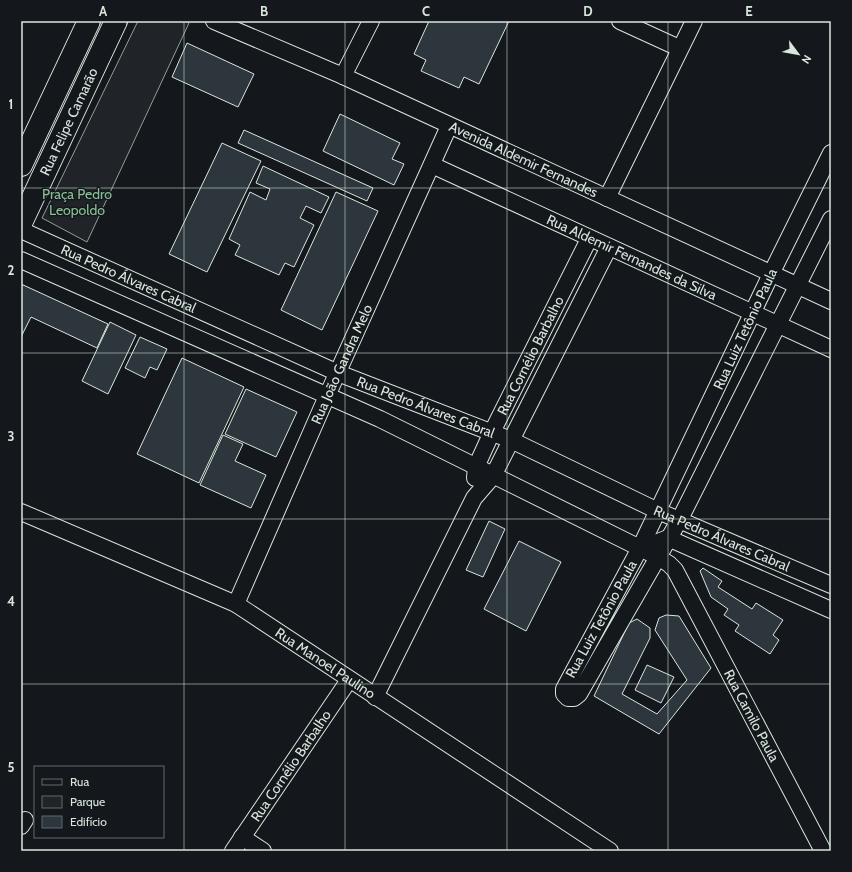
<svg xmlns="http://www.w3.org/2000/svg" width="852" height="872" viewBox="0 0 852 872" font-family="Cabin,sans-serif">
  <rect width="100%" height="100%" fill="#14181c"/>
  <polygon fill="#202428" stroke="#939e99" points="138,21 186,21 189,23 87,242 42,218"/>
  <g fill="#2c363c" stroke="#d8e6dc">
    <polygon points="429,21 509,21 479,84 464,77 459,88 421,71 426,60 414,54"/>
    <polygon points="187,43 254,74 238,107 172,77"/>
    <polygon points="340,114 400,143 392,159 404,164 394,185 323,151"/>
    <polygon points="244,130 373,188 367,201 238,143"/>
    <polygon points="222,143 261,161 207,272 169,254"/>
    <polygon points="263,166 329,197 321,213 306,206 300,218 314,225 294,267 285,263 279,275 235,255 240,245 229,239 250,192 266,200 270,189 256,183"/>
    <polygon points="336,192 378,211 322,330 281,310"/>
    <polygon points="21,284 108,324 97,348 31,317 21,337"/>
    <polygon points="110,322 136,335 108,394 82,381"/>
    <polygon points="140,337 167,349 157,370 150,367 145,378 125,368"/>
    <polygon points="182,358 244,387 199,483 137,454"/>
    <polygon points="246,389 297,412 276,457 225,434"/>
    <polygon points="223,435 243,444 235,461 266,475 251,508 200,485"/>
    <polygon points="489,521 505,529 483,577 466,570"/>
    <polygon points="519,541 561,562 526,631 484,609"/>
    <polygon points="703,568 722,581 718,587 752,609 756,603 783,620 773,635 779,640 770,654 735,631 739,625 724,615 728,609 711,597 700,571"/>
    <polygon points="666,615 679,616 711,668 659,734 594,696 629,623 637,619 650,628 650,638 622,694 657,714 687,680 655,630 659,618"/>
    <polygon points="647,665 674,677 661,703 635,690"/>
  </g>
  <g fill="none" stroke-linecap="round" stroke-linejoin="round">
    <g stroke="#d8e6dc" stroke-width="18">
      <g id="street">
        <path id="s1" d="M214 21 343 76 831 301"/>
        <polyline points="620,21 679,48"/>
        <polyline points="343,76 371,21"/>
        <polyline points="831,153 771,274 640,548 564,689 564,694 568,698 574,698 579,694 680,519 831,219"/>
        <path id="s2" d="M432 165 831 349"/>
        <polyline points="607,198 694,21"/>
        <path id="s3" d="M21 230 338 373 511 440 658 511 831 585"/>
        <path id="s4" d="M21 260 380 419 658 557 669 564 675 570 823 851"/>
        <path id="s5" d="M475 478 476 467 492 432 589 239"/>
        <path id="s6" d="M21 512 236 604 610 851"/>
        <polyline points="658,542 668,538 831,610"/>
        <path id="s7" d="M236 604 327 396 449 126"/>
        <polyline points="375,697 474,498 493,476 609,247"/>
        <polyline points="21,826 25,820"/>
        <polyline points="242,837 263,851"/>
        <path id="s8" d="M233 851 349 680"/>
      </g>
    </g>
    <g stroke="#d8e6dc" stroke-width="24">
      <g id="secondary">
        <polyline points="21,165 89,21"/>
        <path id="s9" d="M21 223 116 21"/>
      </g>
    </g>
    <use href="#street" stroke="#14181c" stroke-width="16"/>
    <use href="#secondary" stroke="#14181c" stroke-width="22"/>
  </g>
  <path fill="none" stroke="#d8e6dc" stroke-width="1" stroke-opacity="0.55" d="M184 21V851M345 21V851M507 21V851M668 21V851M21 188H831M21 353H831M21 519H831M21 684H831"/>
  <g text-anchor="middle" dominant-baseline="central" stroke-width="3" stroke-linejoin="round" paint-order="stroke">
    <g font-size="14" fill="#d8e6dc" stroke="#14181c">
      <text stroke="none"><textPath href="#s9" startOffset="112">Rua Felipe Camarão</textPath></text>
      <text stroke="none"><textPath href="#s1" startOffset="339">Avenida Aldemir Fernandes</textPath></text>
      <text stroke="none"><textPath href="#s2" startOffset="220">Rua Aldemir Fernandes da Silva</textPath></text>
      <text stroke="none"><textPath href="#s3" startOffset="118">Rua Pedro Álvares Cabral</textPath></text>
      <text transform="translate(745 329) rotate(-65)">Rua Luiz Tetônio Paula</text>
      <text stroke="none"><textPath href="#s5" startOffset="135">Rua Cornélio Barbalho</textPath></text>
      <text stroke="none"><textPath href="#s7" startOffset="262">Rua João Gandra Melo</textPath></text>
      <text stroke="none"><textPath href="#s3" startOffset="442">Rua Pedro Álvares Cabral</textPath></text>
      <text stroke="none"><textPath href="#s3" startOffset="766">Rua Pedro Álvares Cabral</textPath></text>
      <text transform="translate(601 619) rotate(-61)">Rua Luiz Tetônio Paula</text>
      <text stroke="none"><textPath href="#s6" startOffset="341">Rua Manoel Paulino</textPath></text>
      <text stroke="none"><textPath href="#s4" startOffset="889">Rua Camilo Paula</textPath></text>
      <text stroke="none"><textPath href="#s8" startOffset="103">Rua Cornélio Barbalho</textPath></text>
    </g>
    <g font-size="14" fill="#8ac095" stroke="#14181c">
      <text x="77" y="194">Praça Pedro<tspan x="77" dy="16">Leopoldo</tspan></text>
    </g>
  </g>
  <rect width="852" height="872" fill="none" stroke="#14181c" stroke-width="44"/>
  <rect x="34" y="766" width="130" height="72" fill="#14181c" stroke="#626a69"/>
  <rect x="42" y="779" width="20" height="6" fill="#14181c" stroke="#626a69"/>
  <text x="70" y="786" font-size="12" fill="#d8e6dc">Rua</text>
  <rect x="42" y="796" width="20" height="12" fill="#202428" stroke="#626a69"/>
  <text x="70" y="806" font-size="12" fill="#d8e6dc">Parque</text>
  <rect x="42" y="816" width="20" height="12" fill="#2c363c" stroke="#626a69"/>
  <text x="70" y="826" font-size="12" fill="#d8e6dc">Edifício</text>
  <g transform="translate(798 54) rotate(122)" stroke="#14181c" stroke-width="3" paint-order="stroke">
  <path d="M0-3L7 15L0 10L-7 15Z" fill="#d8e6dc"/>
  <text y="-6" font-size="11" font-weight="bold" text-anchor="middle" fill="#d8e6dc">N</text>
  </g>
  <rect x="22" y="22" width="808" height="828" fill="none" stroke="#d8e6dc" stroke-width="1.5"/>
  <g font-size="13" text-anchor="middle" font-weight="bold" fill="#d8e6dc">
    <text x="103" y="16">A</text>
    <text x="264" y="16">B</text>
    <text x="426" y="16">C</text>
    <text x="588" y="16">D</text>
    <text x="749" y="16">E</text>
    <text x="11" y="109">1</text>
    <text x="11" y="275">2</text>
    <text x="11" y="441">3</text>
    <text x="11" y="606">4</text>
    <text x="11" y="772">5</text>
  </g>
</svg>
